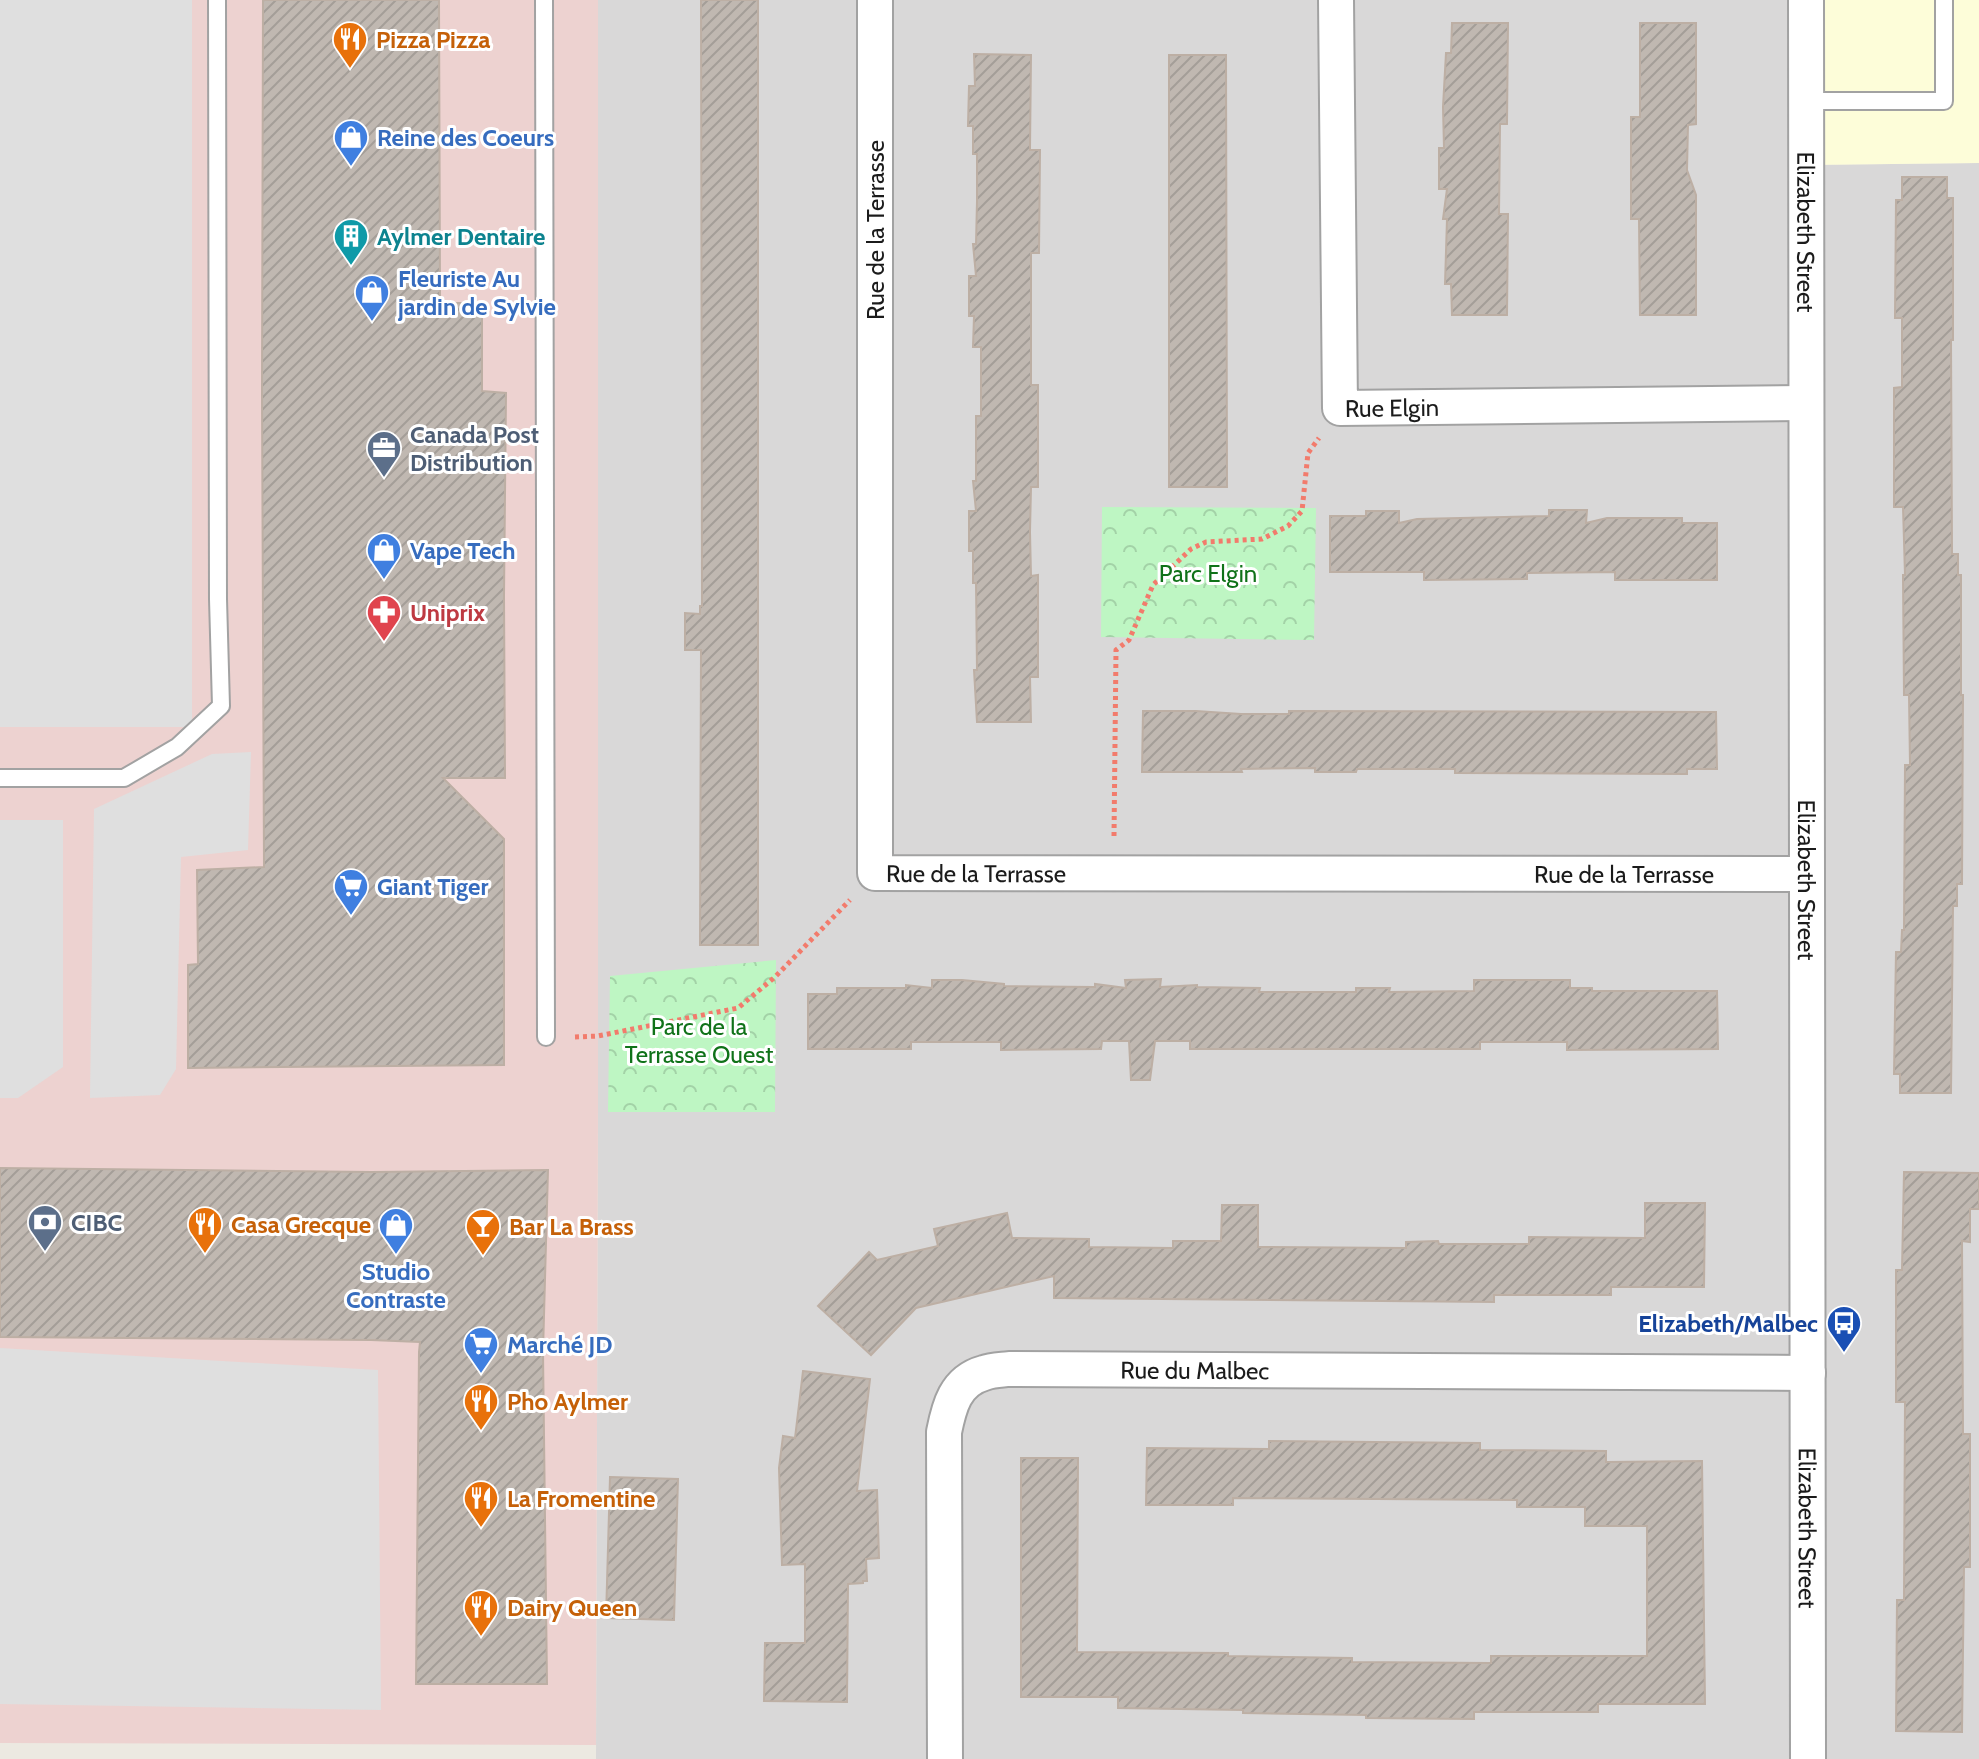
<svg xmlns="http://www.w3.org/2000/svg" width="1979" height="1759" viewBox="0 0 1979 1759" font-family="Cabin,sans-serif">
  <defs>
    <pattern id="park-crowns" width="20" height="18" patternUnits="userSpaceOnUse" patternTransform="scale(2)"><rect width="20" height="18" fill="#bef6c3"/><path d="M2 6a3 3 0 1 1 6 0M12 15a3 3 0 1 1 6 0" fill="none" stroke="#a3d2a7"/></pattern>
    <pattern id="building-hatch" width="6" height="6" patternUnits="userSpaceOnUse" patternTransform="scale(2)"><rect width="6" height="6" fill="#c0b8b1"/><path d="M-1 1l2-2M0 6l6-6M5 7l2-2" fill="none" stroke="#a49e98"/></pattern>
  </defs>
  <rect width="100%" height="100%" fill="#ece9e1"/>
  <polygon fill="#d9d8d8" points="598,0 1806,0 1806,165 1979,163 1979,1759 596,1759 598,1104"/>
  <polygon fill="#edd2d0" points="0,0 598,0 598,1104 596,1745 0,1743"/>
  <polygon fill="#fdfdd9" points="1806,0 1979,0 1979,163 1806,165"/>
  <g fill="url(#park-crowns)">
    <polygon points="1102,507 1316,508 1314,640 1101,637"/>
    <polygon points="776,960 775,1112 608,1112 610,976"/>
  </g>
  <g fill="#dfdfdf">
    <rect x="0" y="0" width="192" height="727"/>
    <polygon points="251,752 248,850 181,857 176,1069 160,1095 90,1098 94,809 212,754"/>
    <polygon points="0,820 63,820 63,1067 18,1098 0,1098"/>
    <polygon points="0,1348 378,1370 381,1710 0,1704"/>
  </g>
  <g fill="url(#building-hatch)" stroke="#bdafa4" stroke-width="2">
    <polygon points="263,0 439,0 440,303 482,303 482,391 506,393 504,596 505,778 443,778 504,839 504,1065 188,1068 188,965 198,964 197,870 264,867 262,392"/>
    <polygon points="701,0 758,0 758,945 700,945 701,650 685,650 685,613 700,614 700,606 702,606"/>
    <polygon points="1452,23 1508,23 1507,124 1500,124 1499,214 1508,214 1507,315 1452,315 1451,284 1445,284 1447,219 1443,219 1447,189 1439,189 1439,148 1444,148 1443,107 1446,53 1451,53"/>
    <polygon points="1640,23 1696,23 1696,124 1688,125 1687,170 1696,195 1696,315 1640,315 1639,219 1631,219 1631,117 1640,117"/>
    <polygon points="974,54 1031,55 1030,150 1040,150 1039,253 1031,253 1031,385 1038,385 1038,487 1031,487 1030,532 1031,576 1038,575 1038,677 1030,677 1031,722 977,722 974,670 977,670 976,583 973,583 973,551 969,551 969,511 976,511 973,481 976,481 976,416 981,416 981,347 973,347 974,316 969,316 969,276 976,276 973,244 976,244 977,201 977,154 973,154 973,126 968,126 969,86 975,86"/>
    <polygon points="1169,55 1226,55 1227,487 1169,487"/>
    <polygon points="1902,177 1947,177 1947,198 1953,198 1953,340 1951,340 1952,554 1958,554 1958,575 1961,575 1961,695 1963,695 1962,884 1957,884 1957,906 1953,906 1951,1093 1900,1093 1900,1074 1894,1074 1896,952 1901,952 1902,930 1904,930 1905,765 1910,765 1909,695 1904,695 1903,575 1905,575 1903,507 1894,507 1894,388 1902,387 1902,318 1895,318 1896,200 1902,200"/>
    <polygon points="1549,510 1587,510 1586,523 1607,518 1682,518 1682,523 1717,523 1717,580 1615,580 1615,572 1527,573 1527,579 1424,580 1424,572 1330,572 1330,516 1366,516 1366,511 1399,511 1399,523 1417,519 1549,516"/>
    <polygon points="1143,711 1196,711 1241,714 1289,714 1289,711 1716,712 1717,769 1687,769 1687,774 1455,773 1455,769 1357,769 1356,772 1315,772 1315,768 1241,769 1242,772 1142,772"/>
    <polygon points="1161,979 1160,987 1197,985 1197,987 1260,988 1259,992 1356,992 1356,988 1390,988 1389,992 1474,991 1474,980 1570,980 1570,988 1592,988 1592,991 1717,991 1718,1049 1567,1050 1567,1042 1480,1042 1480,1049 1190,1049 1190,1041 1155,1041 1150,1080 1131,1080 1129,1041 1102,1041 1101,1049 1001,1050 1001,1042 911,1042 911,1049 808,1049 808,994 837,994 837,988 906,988 906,985 932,988 932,980 962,980 1004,984 1004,986 1095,987 1095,984 1126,988 1125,980"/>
    <polygon points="0,1168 372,1172 548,1170 543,1352 547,1684 416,1684 419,1352 420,1342 371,1340 0,1337"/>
    <polygon points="1904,1172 1979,1173 1979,1209 1970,1209 1970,1242 1962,1241 1963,1434 1970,1434 1970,1567 1964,1567 1962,1732 1896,1731 1897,1600 1904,1600 1905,1402 1896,1402 1896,1270 1902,1270"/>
    <polygon points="1645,1203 1705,1203 1704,1287 1611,1287 1611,1295 1494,1295 1494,1302 1054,1298 1054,1276 916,1308 871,1355 818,1306 869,1252 877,1260 938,1246 934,1229 1007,1213 1012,1238 1089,1239 1089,1247 1173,1248 1173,1241 1221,1241 1222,1205 1258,1205 1258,1247 1406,1248 1406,1242 1438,1241 1439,1244 1529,1244 1529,1237 1645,1238"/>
    <polygon points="803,1371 870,1379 857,1491 877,1490 879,1558 866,1559 867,1581 863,1581 863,1583 848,1584 847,1702 764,1701 765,1643 805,1643 805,1564 782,1565 779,1468 783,1436 795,1438"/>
    <polygon points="1269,1441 1480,1443 1480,1450 1606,1451 1606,1462 1702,1461 1705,1704 1598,1704 1598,1712 1474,1712 1474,1719 1366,1718 1366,1715 1243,1713 1243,1710 1118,1708 1118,1697 1021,1697 1021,1458 1078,1458 1077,1652 1228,1653 1228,1656 1352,1658 1352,1662 1491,1663 1491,1656 1647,1656 1647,1526 1585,1526 1585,1507 1517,1507 1517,1500 1233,1498 1233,1505 1146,1505 1147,1448 1269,1449"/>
    <polygon points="610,1477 678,1479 674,1620 606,1618"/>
  </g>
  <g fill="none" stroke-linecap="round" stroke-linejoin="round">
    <g stroke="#a2a2a2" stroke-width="20">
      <g id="service">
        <polyline points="544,0 546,1037"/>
        <polyline points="1805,101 1944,101 1944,0"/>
        <polyline points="0,778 124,778 177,747 221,706 218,599 217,0"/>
      </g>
    </g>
    <g stroke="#a2a2a2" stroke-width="38">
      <g id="minor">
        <path id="s1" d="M875 0V873L1807 874"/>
        <path id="s2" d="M1336 0 1340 408 1806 403"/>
        <path id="s3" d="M1806 0 1808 1759"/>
        <path id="s4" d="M945 1759 944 1432C949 1407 955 1381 984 1373 992 1370 1001 1370 1009 1369L1808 1373"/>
      </g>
    </g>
    <g stroke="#f27b6c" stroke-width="5" stroke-dasharray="4 4" stroke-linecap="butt">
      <polyline points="1114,836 1116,650 1129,640 1153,585 1191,549 1206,542 1262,539 1288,526 1302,511 1308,453 1319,438"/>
      <polyline points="575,1037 598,1036 738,1008 775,977 850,900"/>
    </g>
    <use href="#service" stroke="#fff" stroke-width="16"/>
    <use href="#minor" stroke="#fff" stroke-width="34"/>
  </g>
  <defs>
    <g id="restaurant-pin" transform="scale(1.8)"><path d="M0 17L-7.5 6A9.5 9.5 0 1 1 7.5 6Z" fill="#e8710a" stroke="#fff"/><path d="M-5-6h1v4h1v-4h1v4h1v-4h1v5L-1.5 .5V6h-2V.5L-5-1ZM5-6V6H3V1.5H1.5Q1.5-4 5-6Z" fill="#fff"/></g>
    <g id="shop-pin" transform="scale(1.8)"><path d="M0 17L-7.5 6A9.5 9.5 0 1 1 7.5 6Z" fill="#3f7fe0" stroke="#fff"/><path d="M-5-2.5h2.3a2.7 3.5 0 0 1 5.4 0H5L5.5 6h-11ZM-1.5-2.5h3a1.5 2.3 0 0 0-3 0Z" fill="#fff"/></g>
    <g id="building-pin" transform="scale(1.8)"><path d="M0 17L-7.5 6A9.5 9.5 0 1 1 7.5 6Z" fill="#0f9aa8" stroke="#fff"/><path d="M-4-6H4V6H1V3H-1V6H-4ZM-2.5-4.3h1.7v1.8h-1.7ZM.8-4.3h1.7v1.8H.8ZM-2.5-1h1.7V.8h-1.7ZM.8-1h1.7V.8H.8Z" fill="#fff"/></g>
    <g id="office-pin" transform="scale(1.8)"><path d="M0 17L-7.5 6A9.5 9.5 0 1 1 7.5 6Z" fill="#5c6f8a" stroke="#fff"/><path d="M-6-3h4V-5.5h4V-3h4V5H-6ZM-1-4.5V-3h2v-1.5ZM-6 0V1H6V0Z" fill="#fff"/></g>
    <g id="pharmacy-pin" transform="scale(1.8)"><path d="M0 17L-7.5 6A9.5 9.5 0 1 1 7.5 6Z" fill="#e0444e" stroke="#fff"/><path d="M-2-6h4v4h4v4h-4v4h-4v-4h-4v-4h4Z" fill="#fff"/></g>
    <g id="supermarket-pin" transform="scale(1.8)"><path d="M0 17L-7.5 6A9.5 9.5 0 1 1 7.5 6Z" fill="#3f7fe0" stroke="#fff"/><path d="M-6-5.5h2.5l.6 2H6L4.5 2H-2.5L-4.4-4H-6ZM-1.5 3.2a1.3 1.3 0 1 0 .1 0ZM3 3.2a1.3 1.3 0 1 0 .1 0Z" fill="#fff"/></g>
    <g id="bank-pin" transform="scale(1.8)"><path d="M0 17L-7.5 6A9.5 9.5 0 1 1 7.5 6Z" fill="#5c6f8a" stroke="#fff"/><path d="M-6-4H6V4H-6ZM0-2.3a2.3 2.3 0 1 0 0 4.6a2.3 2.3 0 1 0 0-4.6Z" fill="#fff"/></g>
    <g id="bar-pin" transform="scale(1.8)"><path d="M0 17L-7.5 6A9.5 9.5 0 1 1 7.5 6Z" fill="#e8710a" stroke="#fff"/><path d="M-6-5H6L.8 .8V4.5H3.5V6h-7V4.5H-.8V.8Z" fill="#fff"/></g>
    <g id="bus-pin" transform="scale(1.8)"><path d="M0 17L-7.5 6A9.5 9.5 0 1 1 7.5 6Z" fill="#1a4fb4" stroke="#fff"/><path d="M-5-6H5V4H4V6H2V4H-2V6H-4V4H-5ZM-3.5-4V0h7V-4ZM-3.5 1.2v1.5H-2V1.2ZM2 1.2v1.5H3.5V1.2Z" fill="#fff"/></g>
  </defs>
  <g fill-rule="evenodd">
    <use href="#restaurant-pin" x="350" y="39"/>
    <use href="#shop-pin" x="351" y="137"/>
    <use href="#building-pin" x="351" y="236"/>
    <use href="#shop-pin" x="372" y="292"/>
    <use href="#office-pin" x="384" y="448"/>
    <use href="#shop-pin" x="384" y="550"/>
    <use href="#pharmacy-pin" x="384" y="612"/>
    <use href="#supermarket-pin" x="351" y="886"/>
    <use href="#bank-pin" x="45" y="1222"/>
    <use href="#restaurant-pin" x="205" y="1224"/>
    <use href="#shop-pin" x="396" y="1225"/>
    <use href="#bar-pin" x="483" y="1226"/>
    <use href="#bus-pin" x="1844" y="1323"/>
    <use href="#supermarket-pin" x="481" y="1344"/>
    <use href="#restaurant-pin" x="481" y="1401"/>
    <use href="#restaurant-pin" x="481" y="1498"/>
    <use href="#restaurant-pin" x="481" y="1607"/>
  </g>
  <g text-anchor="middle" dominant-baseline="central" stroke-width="6" stroke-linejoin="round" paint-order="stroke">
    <g font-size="24" font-weight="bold" fill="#c56008" stroke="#fff" text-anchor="start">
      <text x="376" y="39">Pizza Pizza</text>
      <text x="231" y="1224">Casa Grecque</text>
      <text x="509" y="1226">Bar La Brass</text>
      <text x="507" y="1401">Pho Aylmer</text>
      <text x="507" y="1498">La Fromentine</text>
      <text x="507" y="1607">Dairy Queen</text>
    </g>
    <g font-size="24" font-weight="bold" fill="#366cbe" stroke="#fff" text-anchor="start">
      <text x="377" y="137">Reine des Coeurs</text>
      <text x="398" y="278">Fleuriste Au<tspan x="398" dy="28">jardin de Sylvie</tspan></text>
      <text x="410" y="550">Vape Tech</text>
      <text x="377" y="886">Giant Tiger</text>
      <text x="396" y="1271" text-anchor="middle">Studio<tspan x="396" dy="28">Contraste</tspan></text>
      <text x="507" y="1344">Marché JD</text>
    </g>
    <g font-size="24" fill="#1b1b1b" stroke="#fff">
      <text transform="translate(875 230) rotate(-90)">Rue de la Terrasse</text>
      <text stroke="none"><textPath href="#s3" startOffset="232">Elizabeth Street</textPath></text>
      <text stroke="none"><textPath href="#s2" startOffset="460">Rue Elgin</textPath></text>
      <text stroke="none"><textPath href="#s1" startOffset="974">Rue de la Terrasse</textPath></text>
      <text stroke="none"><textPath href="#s1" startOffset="1622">Rue de la Terrasse</textPath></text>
      <text stroke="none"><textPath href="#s3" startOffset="880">Elizabeth Street</textPath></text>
      <text stroke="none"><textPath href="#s4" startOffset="614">Rue du Malbec</textPath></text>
      <text stroke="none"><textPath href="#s3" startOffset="1528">Elizabeth Street</textPath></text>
    </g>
    <g font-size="24" font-weight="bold" fill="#0d838f" stroke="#fff" text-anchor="start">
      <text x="377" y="236">Aylmer Dentaire</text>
    </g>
    <g font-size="24" font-weight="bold" fill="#4e5e75" stroke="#fff" text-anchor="start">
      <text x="410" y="434">Canada Post<tspan x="410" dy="28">Distribution</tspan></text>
      <text x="71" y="1222">CIBC</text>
    </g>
    <g font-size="24" fill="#107219" stroke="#fff">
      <text x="1208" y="573">Parc Elgin</text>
      <text x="699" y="1026">Parc de la<tspan x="699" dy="28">Terrasse Ouest</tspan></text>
    </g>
    <g font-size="24" font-weight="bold" fill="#be3a42" stroke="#fff" text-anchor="start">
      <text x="410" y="612">Uniprix</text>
    </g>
    <g font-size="24" font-weight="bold" fill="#164399" stroke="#fff" text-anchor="end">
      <text x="1818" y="1323">Elizabeth/Malbec</text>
    </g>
  </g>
</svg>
